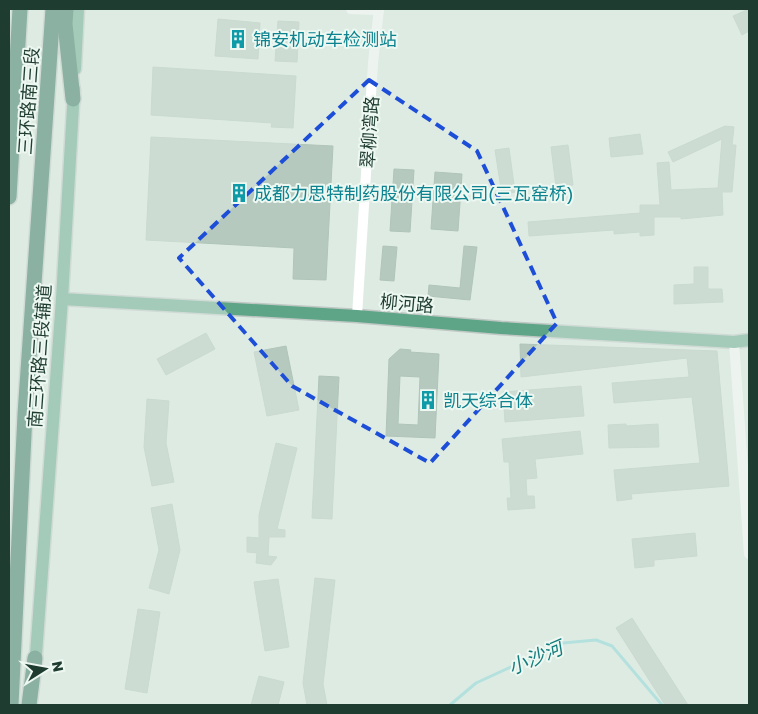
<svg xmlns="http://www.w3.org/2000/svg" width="758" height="714" viewBox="0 0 758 714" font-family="'Golos Text','Noto Sans SC',sans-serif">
  <rect width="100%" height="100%" fill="#deebe3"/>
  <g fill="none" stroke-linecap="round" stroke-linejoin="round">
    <polyline stroke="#80d6d5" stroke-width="3" points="450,705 476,683 563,643 596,640 612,646 662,705"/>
  </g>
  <g fill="#b6c9be" stroke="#b0c5b9" fill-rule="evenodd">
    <polygon points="749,9 749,31 742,35 733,16"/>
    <polygon points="218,19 260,23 258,59 215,56"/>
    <polygon points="278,21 299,22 297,62 275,61"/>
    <polygon points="153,67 296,76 293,128 271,127 272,123 151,115"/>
    <polygon points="725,126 734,127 732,145 736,145 732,192 722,192 723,215 681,219 681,217 654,217 654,235 640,236 640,232 614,234 614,230 529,236 528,222 640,213 640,205 660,205 657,163 669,162 671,190 718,188 722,139 673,162 668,152"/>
    <polygon points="640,134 643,154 611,157 609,138"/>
    <polygon points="151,137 333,146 326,280 293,279 294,248 146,240"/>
    <polygon points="568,145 573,185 556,187 551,147"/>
    <polygon points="509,148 515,192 502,195 495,150"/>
    <polygon points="394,169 414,170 410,232 390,231"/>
    <polygon points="435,172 462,174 458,231 431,229"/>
    <polygon points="383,246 397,247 394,281 380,280"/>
    <polygon points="464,246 477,247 470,300 428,296 429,285 460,288"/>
    <polygon points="694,267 708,267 708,289 722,289 723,302 674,304 674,285 694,284"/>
    <polygon points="206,333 215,349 166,375 157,359"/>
    <polygon points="520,344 717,351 729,486 631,494 632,499 617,501 614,470 700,463 692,397 614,403 612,383 689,377 687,358 521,377"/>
    <polygon points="286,346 299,410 267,416 254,352"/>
    <path d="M400 349 411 350 410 352 439 354 435 438 386 436 389 359ZM400 376 420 377 418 425 398 424Z"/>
    <polygon points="319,376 339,377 332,519 312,518"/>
    <polygon points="581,386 584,416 505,422 503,392"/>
    <polygon points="147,399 169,401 166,443 174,482 152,486 144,447"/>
    <polygon points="626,424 626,426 658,424 659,447 609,448 608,425"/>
    <polygon points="580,431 583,454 535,459 537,478 526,479 527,496 534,496 535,508 508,510 507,498 511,498 509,462 504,462 502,439"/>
    <polygon points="276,443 297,448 277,529 285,530 285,537 269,537 268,556 277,557 271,565 256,563 257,553 247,552 247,537 259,538 259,515"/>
    <polygon points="172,504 180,550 169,594 149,588 159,550 151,508"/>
    <polygon points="695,533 697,556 654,560 654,566 635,568 632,539"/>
    <polygon points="315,578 335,580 323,684 327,705 307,705 303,683"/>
    <polygon points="278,579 289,647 265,651 254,582"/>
    <polygon points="138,609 160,612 147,693 125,689"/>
    <polygon points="632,618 688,705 665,705 616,628"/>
    <polygon points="259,676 284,682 278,705 251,705"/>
  </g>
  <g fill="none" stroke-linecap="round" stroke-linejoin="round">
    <g stroke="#c0c8c5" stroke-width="15">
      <g id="major">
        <polyline points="75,69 78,9"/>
        <polyline points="62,299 357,316 501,328 734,342 749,340"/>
        <polyline points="35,668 62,299 74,89"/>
      </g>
    </g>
    <g stroke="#c0c8c5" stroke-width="18">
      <g id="highway">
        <polyline points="66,9 65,24 73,99"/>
        <polyline points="9,197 20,9"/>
        <polyline points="11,705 25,414 53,9"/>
        <polyline points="29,705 35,658"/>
      </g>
    </g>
    <g stroke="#fff" stroke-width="10">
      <polyline points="351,9 379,10"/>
      <polyline points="357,316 373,63 379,9"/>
      <polyline points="734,342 749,554"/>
    </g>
    <use href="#major" stroke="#5ea587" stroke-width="12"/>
    <use href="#highway" stroke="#276b52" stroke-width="15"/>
  </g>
  <path d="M0 0H758V714H0ZM369 80 477 151 557 323 430 463 292 386 179 258Z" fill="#deebe3" fill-opacity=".55" fill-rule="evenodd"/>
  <path fill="none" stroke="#1d4ed8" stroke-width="4" stroke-dasharray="10 6" stroke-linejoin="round" d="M369 80 477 151 557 323 430 463 292 386 179 258Z"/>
  <defs>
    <g id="building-bare" transform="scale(1.5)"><path d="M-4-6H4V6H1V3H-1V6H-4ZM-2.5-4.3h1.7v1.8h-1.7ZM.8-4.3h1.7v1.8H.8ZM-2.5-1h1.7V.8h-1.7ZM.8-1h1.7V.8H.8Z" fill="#0f9aa8" stroke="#eef8f2" stroke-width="2.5" paint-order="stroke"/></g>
  </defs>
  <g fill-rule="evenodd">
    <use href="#building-bare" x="238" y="39"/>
    <use href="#building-bare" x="239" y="193"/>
    <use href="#building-bare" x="428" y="400"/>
  </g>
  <g text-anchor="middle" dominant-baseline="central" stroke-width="4" stroke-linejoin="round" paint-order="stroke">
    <g font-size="18" fill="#0d838f" stroke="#eef8f2" text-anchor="start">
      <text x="253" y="39">锦安机动车检测站</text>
      <text x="254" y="193">成都力思特制药股份有限公司(三瓦窑桥)</text>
      <text x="443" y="400">凯天综合体</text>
    </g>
    <g font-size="18" fill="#1e3c2f" stroke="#eef8f2">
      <text transform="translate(28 101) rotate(-86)">三环路南三段</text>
      <text transform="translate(369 132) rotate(-86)">翠柳湾路</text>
      <text transform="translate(407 303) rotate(5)">柳河路</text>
      <text transform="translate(39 356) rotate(-86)">南三环路三段辅道</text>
    </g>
    <g font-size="19" font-style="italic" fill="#147b7c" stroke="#eef8f2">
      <text transform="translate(535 657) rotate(-23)">小沙河</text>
    </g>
  </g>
  <rect width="758" height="714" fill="none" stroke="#1e3c2f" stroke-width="20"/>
  <g transform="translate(45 669) rotate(79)" stroke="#eef8f2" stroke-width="4" paint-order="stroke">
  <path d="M0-4L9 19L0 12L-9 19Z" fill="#1e3c2f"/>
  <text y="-8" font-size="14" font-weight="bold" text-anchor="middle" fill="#1e3c2f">N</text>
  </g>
</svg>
